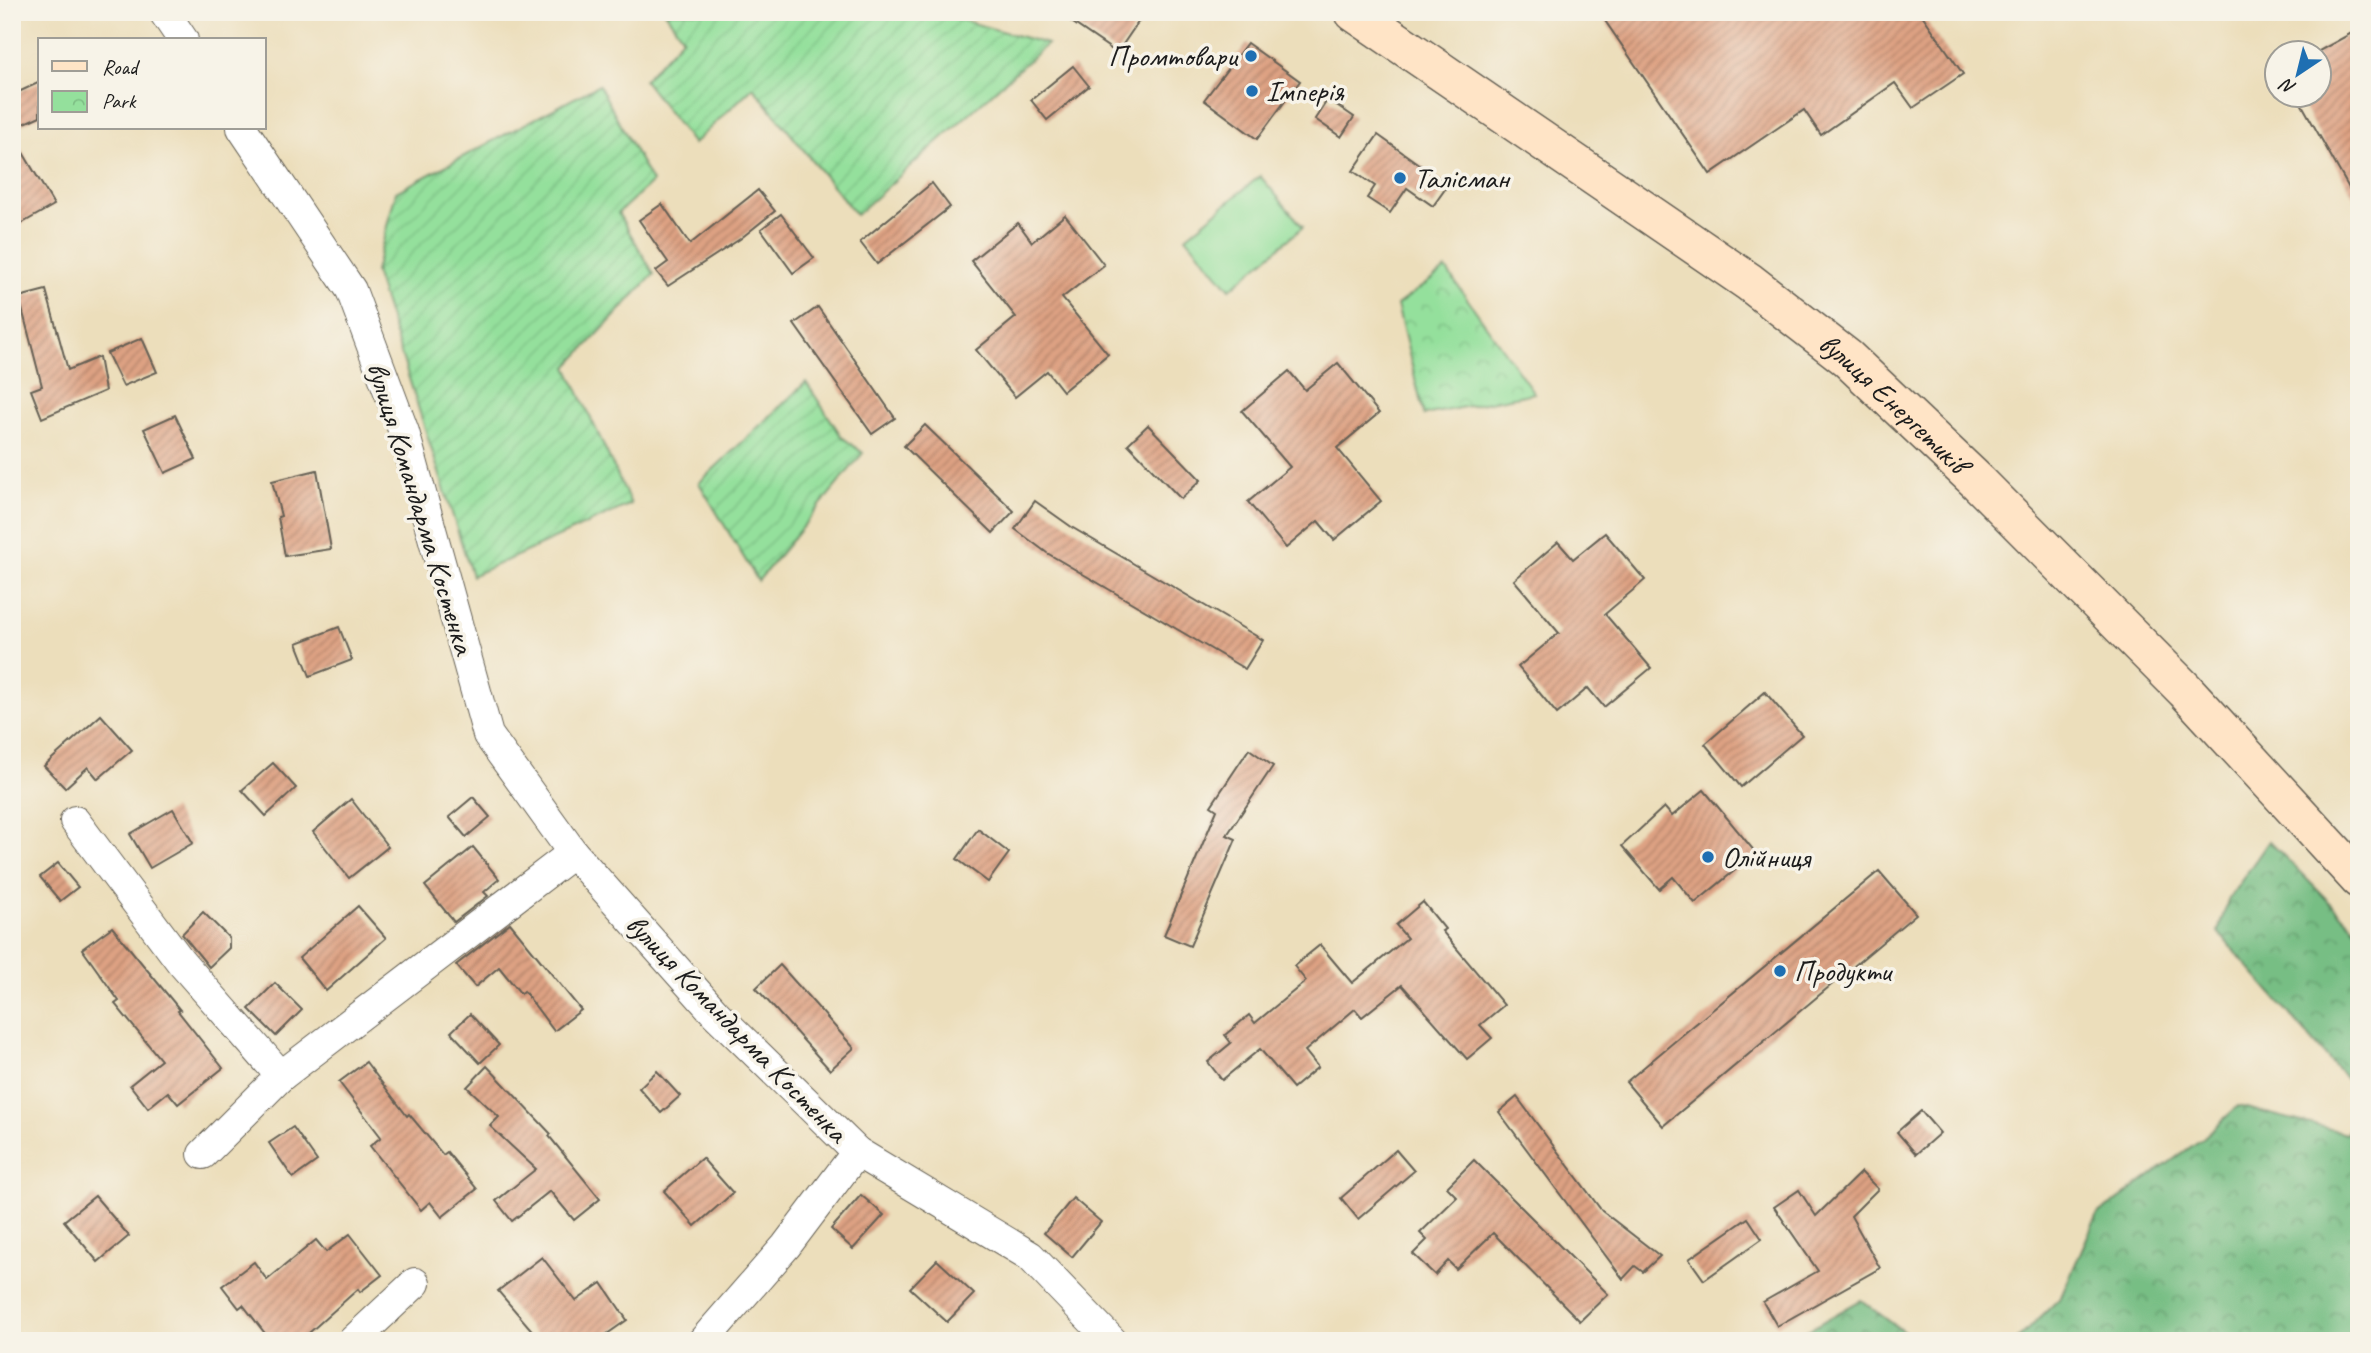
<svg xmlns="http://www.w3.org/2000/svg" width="2371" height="1353" viewBox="0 0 2371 1353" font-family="Caveat,sans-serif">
  <defs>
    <pattern id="forest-crowns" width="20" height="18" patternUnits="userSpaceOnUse" patternTransform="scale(1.75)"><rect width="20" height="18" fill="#77be84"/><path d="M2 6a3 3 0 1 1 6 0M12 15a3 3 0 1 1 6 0" fill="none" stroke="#619a6b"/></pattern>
    <pattern id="park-crowns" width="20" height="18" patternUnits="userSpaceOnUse" patternTransform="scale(1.75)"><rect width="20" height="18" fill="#94e09c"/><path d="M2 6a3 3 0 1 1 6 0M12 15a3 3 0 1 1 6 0" fill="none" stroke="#7fc086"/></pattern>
    <pattern id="garden-furrows" width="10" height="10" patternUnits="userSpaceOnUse" patternTransform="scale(1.75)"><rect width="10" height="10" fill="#94e09c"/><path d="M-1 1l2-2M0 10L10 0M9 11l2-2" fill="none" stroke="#7fc086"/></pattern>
    <pattern id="building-hatch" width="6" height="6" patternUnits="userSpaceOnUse" patternTransform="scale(1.75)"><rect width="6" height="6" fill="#dea283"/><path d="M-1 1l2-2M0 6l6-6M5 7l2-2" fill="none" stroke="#b3836a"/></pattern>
  </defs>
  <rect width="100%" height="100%" fill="#f7f3e8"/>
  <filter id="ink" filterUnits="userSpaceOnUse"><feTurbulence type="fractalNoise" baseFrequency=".0143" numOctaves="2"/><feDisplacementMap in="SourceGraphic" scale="14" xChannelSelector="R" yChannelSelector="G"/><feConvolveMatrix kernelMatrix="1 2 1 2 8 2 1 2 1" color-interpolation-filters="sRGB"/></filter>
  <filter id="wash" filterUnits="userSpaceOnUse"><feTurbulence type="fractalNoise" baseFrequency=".00686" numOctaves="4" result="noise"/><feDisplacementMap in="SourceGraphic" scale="28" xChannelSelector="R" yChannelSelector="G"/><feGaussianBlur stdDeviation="1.57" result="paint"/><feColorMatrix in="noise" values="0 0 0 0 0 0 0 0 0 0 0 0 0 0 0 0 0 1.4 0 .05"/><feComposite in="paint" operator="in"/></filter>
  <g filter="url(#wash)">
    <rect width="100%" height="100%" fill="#ecdebb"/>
    <polygon fill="#94e09c" stroke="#587e5c" stroke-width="2" points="1260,176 1303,227 1230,289 1186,237"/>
    <g fill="url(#forest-crowns)" stroke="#4a6d50" stroke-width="2">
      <polygon points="2269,841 2359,932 2359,1094 2218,932 2228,900"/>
      <polygon points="2238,1106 2346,1133 2359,1118 2359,1341 2016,1341 2061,1297 2097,1215 2203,1138"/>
      <polygon points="1861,1300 1916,1341 1782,1341 1790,1340"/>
    </g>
    <polygon fill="url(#park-crowns)" stroke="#587e5c" stroke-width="2" points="1446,269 1534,393 1424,415 1397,305"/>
    <g fill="url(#garden-furrows)" stroke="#587e5c" stroke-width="2">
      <polygon points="665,12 857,12 948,16 1047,44 856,215 753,87 693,144 644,80 683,38"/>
      <polygon points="599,85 652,182 618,213 654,274 567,367 631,504 472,576 375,272 396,192"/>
      <polygon points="806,382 842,437 863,453 758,581 699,483"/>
    </g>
    <g id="blocks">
      <g fill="url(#building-hatch)">
        <polygon points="1057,12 1145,12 1117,53"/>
        <polygon points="1599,12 1920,12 1963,74 1913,108 1895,83 1821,135 1804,110 1710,174"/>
        <polygon points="2359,29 2359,206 2296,94 2319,94 2317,52"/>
        <polygon points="1247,43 1300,81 1257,139 1204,100"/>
        <polygon points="1073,66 1089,86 1047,120 1031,100"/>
        <polygon points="40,82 40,116 12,129 12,95"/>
        <polygon points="1328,99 1354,117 1341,137 1315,119"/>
        <polygon points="12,134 54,205 12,229"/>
        <polygon points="1378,135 1448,185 1433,206 1407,188 1390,213 1367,198 1375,186 1353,171"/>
        <polygon points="932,183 950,207 877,264 860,242"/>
        <polygon points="758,190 775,211 740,239 668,286 656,271 668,262 639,220 662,204 690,244"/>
        <polygon points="781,214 814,258 793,273 761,229"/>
        <polygon points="1065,215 1104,265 1062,298 1108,354 1063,391 1047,371 1015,397 976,350 1016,317 971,261 1018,223 1032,242"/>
        <polygon points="46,290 68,370 99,357 105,391 42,418 31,390 42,386 19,297"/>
        <polygon points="818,307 895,418 872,434 794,324"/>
        <polygon points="142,338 157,372 123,386 107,353"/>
        <polygon points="1338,363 1379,413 1337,448 1381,501 1334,540 1318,521 1286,548 1248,502 1290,467 1242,411 1289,371 1305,390"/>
        <polygon points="175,415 196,459 165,473 144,429"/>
        <polygon points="925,425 1014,511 993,533 904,446"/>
        <polygon points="1148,425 1201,480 1181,499 1128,444"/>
        <polygon points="317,470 331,549 285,556 278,517 281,516 272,481"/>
        <polygon points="1035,501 1073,528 1263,640 1245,669 1047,553 1015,529"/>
        <polygon points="1605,533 1645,580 1605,614 1651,668 1604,707 1588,688 1557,714 1518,667 1559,633 1514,580 1558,542 1573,559"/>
        <polygon points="339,627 352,660 310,676 297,643"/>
        <polygon points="1765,692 1802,735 1741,787 1705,744"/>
        <polygon points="101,715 132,750 98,779 88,767 65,788 44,766"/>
        <polygon points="1249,749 1273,766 1227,835 1236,839 1190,946 1164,935 1217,810 1211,806"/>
        <polygon points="273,763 296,788 266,816 242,790"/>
        <polygon points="1704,790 1756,853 1695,903 1673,877 1659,889 1622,846 1664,807 1672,816"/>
        <polygon points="473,797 490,817 466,837 449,817"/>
        <polygon points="351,799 388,847 349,878 313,832"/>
        <polygon points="173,809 193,843 150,868 130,834"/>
        <polygon points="978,829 1009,853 988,882 957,859"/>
        <polygon points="473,847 499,879 484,892 488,896 454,922 425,886"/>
        <polygon points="58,863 78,887 60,901 40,877"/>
        <polygon points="1879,871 1916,914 1663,1126 1626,1082"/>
        <polygon points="1423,902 1445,929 1442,931 1504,1005 1480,1025 1492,1038 1467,1059 1402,985 1362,1017 1355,1009 1305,1051 1318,1067 1293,1088 1260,1049 1222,1080 1208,1062 1231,1043 1225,1035 1249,1015 1255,1023 1306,981 1294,966 1320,945 1352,983 1407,938 1396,925"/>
        <polygon points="358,906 386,938 326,991 299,958"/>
        <polygon points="203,912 229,938 229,948 209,967 182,934"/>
        <polygon points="510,923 581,1010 554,1031 524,991 521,994 499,967 475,987 456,965"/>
        <polygon points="112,927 180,1010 178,1011 223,1068 178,1104 168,1092 148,1108 130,1085 161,1060 115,1004 119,1001 82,949"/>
        <polygon points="780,965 854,1048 830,1070 756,988"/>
        <polygon points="275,983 302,1010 276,1036 249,1009"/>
        <polygon points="470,1014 499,1045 480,1063 451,1032"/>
        <polygon points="366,1062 407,1116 409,1114 443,1155 447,1152 477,1189 442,1217 430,1202 421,1210 370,1146 381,1137 339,1082"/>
        <polygon points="487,1066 551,1134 549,1136 600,1199 574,1220 550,1191 512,1221 496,1201 536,1169 490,1126 499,1117 467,1087"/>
        <polygon points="657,1071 680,1096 661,1113 639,1088"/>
        <polygon points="1517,1097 1602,1211 1660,1256 1643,1272 1635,1266 1623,1279 1499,1112"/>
        <polygon points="1921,1111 1940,1133 1916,1154 1897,1132"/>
        <polygon points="293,1127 317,1161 293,1178 269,1143"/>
        <polygon points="1396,1150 1414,1171 1358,1219 1341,1198"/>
        <polygon points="702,1158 733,1193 695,1226 664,1191"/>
        <polygon points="1474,1160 1608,1294 1580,1321 1493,1233 1456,1269 1448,1261 1435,1275 1413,1254 1427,1240 1420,1233 1457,1197 1447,1187"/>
        <polygon points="1861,1172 1878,1189 1851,1216 1880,1268 1777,1326 1763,1302 1818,1271 1774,1207 1799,1190 1816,1216"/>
        <polygon points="861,1195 884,1215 853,1249 831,1229"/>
        <polygon points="95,1196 129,1236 98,1262 64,1221"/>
        <polygon points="1073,1198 1101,1222 1072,1257 1044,1233"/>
        <polygon points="1748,1218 1762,1239 1704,1280 1689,1259"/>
        <polygon points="350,1234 382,1275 360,1292 358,1289 300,1341 271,1341 243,1305 239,1308 222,1286 254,1262 267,1280 316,1240 326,1252"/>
        <polygon points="542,1257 576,1301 602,1283 627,1320 597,1341 541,1341 498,1291"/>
        <polygon points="937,1260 974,1294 947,1322 910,1288"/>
      </g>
    </g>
  </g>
  <g filter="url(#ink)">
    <use href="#blocks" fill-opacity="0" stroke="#656054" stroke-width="2"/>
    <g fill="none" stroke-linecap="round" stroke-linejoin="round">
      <g stroke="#656054" stroke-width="32">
        <g id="minor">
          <polyline points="164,12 183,40"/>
          <polyline points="242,128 351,290 404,432 488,735 573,853 716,1014 857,1152 1030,1256 1112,1341"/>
          <polyline points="75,821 181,962 281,1076"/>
          <polyline points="203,1154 281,1076 573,853"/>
          <polyline points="353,1341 415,1283"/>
          <polyline points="703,1341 786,1246 857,1152"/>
        </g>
      </g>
      <g stroke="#656054" stroke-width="41">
        <g id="secondary">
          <path id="s1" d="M1354 12 1749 282 1847 358 1979 483 2185 690 2359 879"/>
        </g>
      </g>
      <use href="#minor" stroke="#fff" stroke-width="30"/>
      <use href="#secondary" stroke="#ffe4c6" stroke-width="38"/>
    </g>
  </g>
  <g fill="#1f6fb2" stroke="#f7f3e8" stroke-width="2.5">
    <circle cx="1251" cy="56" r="7"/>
    <circle cx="1252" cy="91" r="7"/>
    <circle cx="1400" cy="178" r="7"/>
    <circle cx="1708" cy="857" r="7"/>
    <circle cx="1780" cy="971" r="7"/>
  </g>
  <g text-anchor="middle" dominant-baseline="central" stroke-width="7" stroke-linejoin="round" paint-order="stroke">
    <g font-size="30" fill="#1c1c1c" stroke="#f7f3e8" text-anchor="start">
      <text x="1237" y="56" text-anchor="end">Промтовари</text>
      <text x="1266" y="91">Імперія</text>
      <text x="1414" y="178">Талісман</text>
      <text x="1722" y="857">Олійниця</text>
      <text x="1794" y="971">Продукти</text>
    </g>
    <g font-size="30" fill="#1c1c1c" stroke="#f7f3e8">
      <text stroke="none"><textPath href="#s1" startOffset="667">вулиця Енергетиків</textPath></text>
      <text transform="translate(421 508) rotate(73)">вулиця Командарма Костенка</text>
      <text transform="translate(737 1028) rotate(46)">вулиця Командарма Костенка</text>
    </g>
  </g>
  <rect width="2371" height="1353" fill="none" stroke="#f7f3e8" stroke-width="42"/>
  <rect x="38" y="38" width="228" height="91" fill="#f7f3e8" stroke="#9f9d96" stroke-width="2"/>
  <rect x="52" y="61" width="35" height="10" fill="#ffe4c6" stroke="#9f9d96" stroke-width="2"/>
  <text x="102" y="74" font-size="21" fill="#1c1c1c">Road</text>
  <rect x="52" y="91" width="35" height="21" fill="url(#park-crowns)" stroke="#9f9d96" stroke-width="2"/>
  <text x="102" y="108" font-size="21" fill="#1c1c1c">Park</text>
  <g transform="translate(2298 74) rotate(215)"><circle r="33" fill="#f7f3e8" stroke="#9f9d96" stroke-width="2"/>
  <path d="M0-5L12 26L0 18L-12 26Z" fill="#1f6fb2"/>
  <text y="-10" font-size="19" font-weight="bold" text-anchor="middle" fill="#1c1c1c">N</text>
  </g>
</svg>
